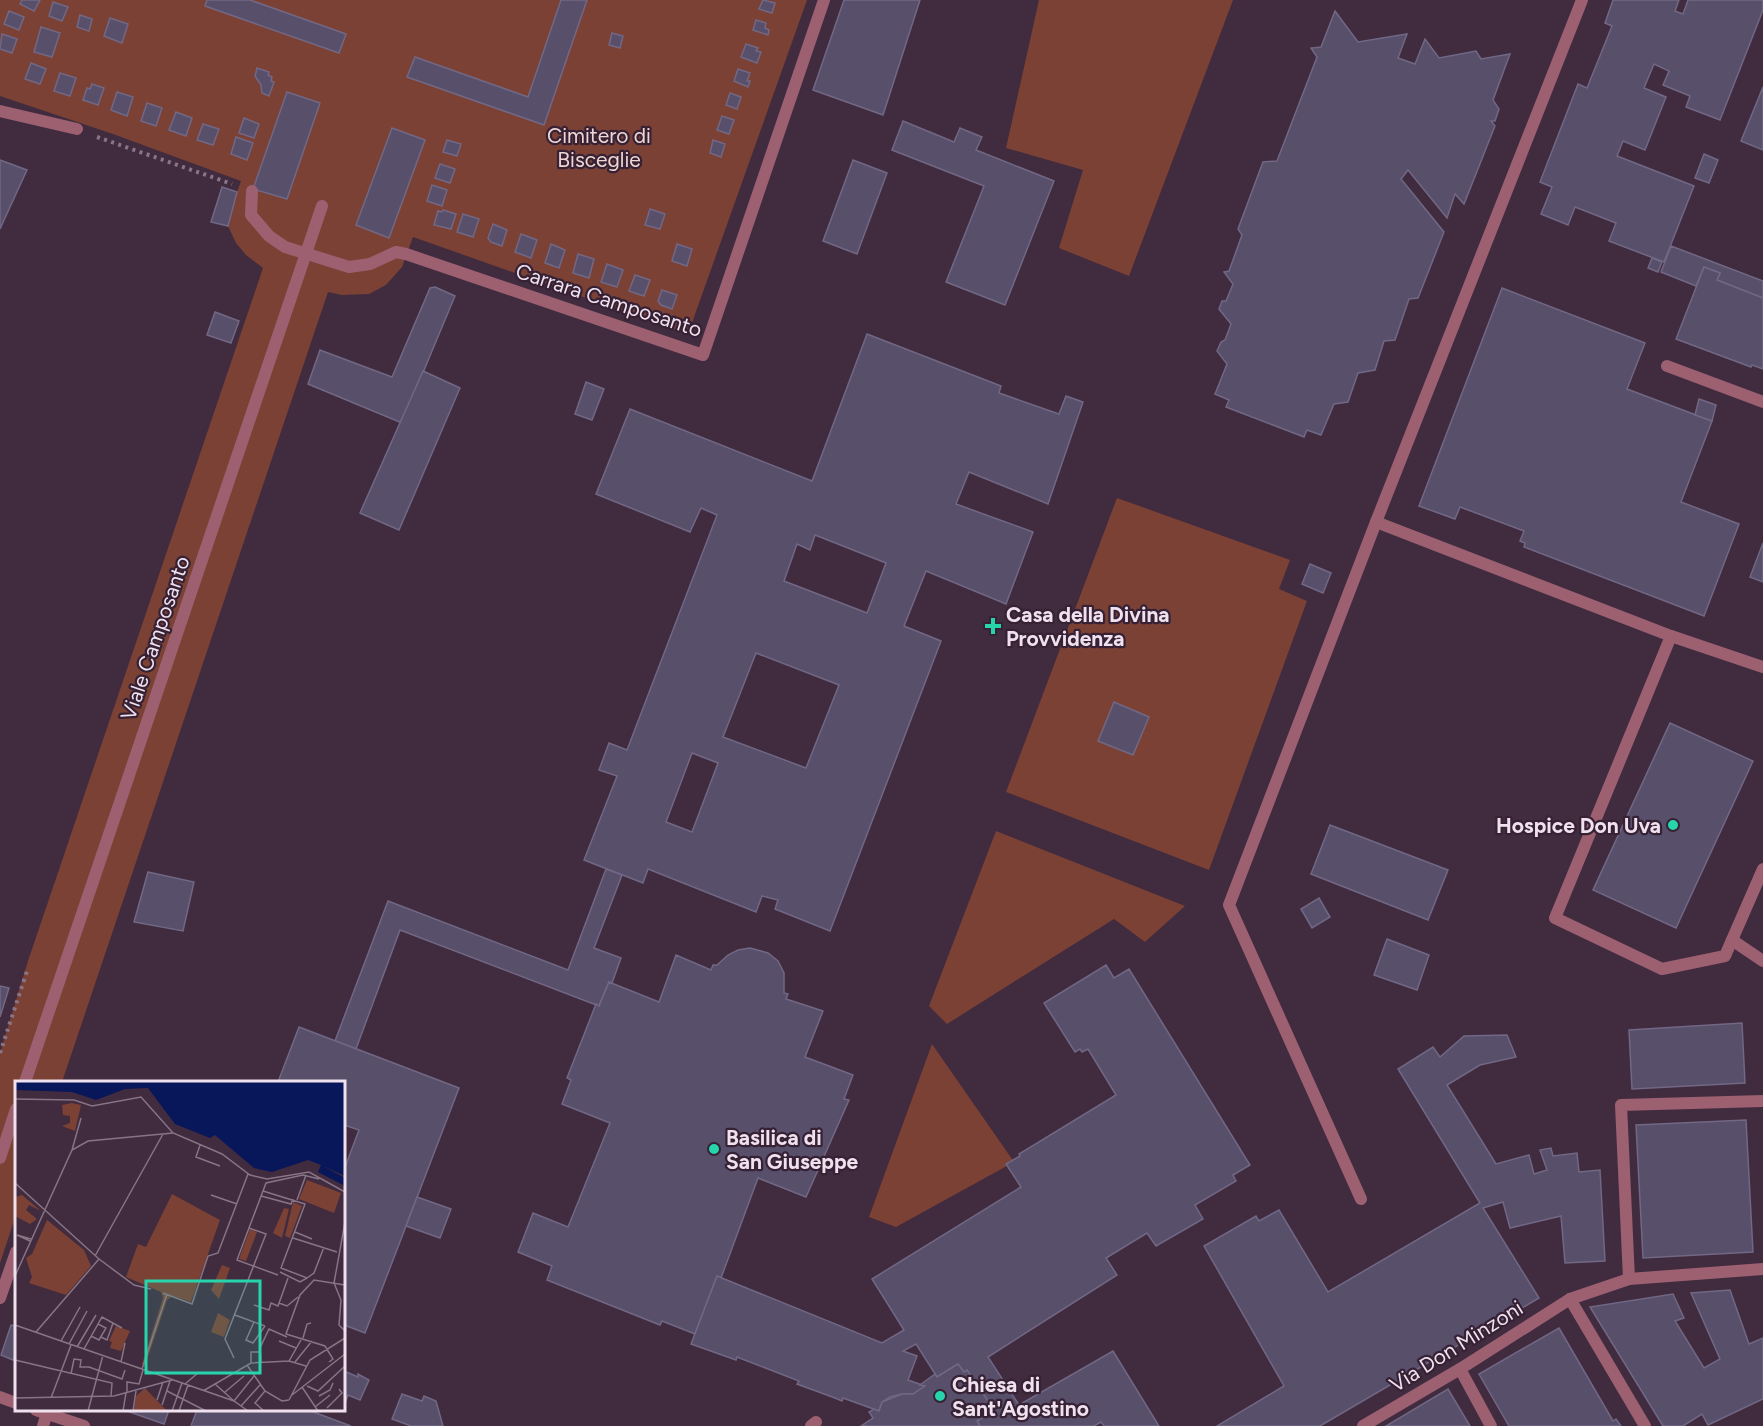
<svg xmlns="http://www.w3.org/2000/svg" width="1763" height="1426" viewBox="0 0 1763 1426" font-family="Figtree,sans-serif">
  <rect width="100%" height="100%" fill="#412b3f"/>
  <g fill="#7c4135">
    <polygon points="0,0 807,0 688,334 413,237 402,267 386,285 369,294 342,295 328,292 62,1082 16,1082 16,1215 0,1263 0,1053 28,961 263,268 246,255 236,243 228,226 211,222 222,187 237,192 241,181 113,134 0,96"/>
    <polygon points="1039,0 1233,0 1129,276 1059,248 1083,170 1006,148"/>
    <polygon points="1117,498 1290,560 1279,589 1307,601 1209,870 1006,792"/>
    <polygon points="996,831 1185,906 1145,942 1114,919 947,1024 929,1006"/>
    <polygon points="932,1044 1014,1162 896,1227 869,1217"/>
  </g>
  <g fill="#584f6b" stroke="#716885" stroke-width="1.5" fill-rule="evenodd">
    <polygon points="22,0 40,0 34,11 20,4"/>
    <polygon points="207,0 250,0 346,34 339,53 205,6"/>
    <polygon points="561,0 587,0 544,125 407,77 415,57 528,97"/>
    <polygon points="763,0 775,3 772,13 759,9"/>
    <polygon points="844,0 920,0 883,115 813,90"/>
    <polygon points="1613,0 1679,0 1675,11 1683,14 1688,0 1763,0 1763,10 1720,120 1686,107 1690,96 1663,85 1669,71 1654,64 1644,88 1666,97 1645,150 1623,141 1617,156 1694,186 1664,262 1609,241 1616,223 1575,207 1568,225 1541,214 1552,187 1540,182 1578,84 1587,88 1612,26 1605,23"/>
    <polygon points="53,2 68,7 62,21 49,16"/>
    <polygon points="9,11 24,17 19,30 4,24"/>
    <polygon points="1335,11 1358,42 1407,34 1398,58 1415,64 1425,39 1439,58 1476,51 1481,59 1510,54 1493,100 1499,109 1495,121 1491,121 1495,126 1464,204 1455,194 1447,218 1408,170 1401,179 1444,232 1418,298 1409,299 1395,340 1384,341 1375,370 1358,373 1348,402 1334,404 1321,435 1307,430 1304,437 1226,407 1229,400 1215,394 1227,364 1217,351 1221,342 1225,340 1231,324 1219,309 1222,301 1226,301 1233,284 1224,272 1229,271 1242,235 1238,229 1263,162 1277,161 1317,57 1311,48 1321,47"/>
    <polygon points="80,15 92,19 89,31 77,27"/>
    <polygon points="110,18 128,24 122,43 104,36"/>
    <polygon points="756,20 766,23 765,28 769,30 768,35 753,30"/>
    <polygon points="41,27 60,33 52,57 34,52"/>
    <polygon points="612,33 623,36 620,48 609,45"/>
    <polygon points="2,34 17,39 12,53 0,49"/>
    <polygon points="746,44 758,48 756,51 761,52 757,63 741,57"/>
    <polygon points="31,63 46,69 40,84 25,79"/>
    <polygon points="257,68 269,72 268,75 272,77 271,81 274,82 269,96 262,93 261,85 255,76"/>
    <polygon points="738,69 750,73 747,81 750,81 748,87 734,81"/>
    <polygon points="60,73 76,78 70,96 54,91"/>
    <polygon points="92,84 104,88 98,105 83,100 87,88 90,89"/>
    <polygon points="1763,87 1763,150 1741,141"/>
    <polygon points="117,92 133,97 127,116 111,110"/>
    <polygon points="287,92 320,103 287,199 253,189"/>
    <polygon points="730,93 741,97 737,109 726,105"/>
    <polygon points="147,103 162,108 156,126 141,121"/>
    <polygon points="176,112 192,118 186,136 169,130"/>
    <polygon points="722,116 734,120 729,134 717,130"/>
    <polygon points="244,118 259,124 254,138 239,133"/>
    <polygon points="903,121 954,142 960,128 982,137 976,150 1054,181 1005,305 946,282 984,186 892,150"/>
    <polygon points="203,124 219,129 213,145 197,140"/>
    <polygon points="392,128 425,140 389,238 356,225"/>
    <polygon points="236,137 253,143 247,160 231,154"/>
    <polygon points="447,140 461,144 457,156 443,152"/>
    <polygon points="713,140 725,144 721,157 710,153"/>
    <polygon points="1704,154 1718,160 1709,183 1695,178"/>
    <polygon points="0,160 27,170 0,229"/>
    <polygon points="853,160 887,173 857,254 823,241"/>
    <polygon points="440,164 455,169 450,183 435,178"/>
    <polygon points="432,185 447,190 442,206 427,201"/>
    <polygon points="222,187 237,192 228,226 211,222"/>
    <polygon points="650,209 665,214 660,229 645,225"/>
    <polygon points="443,210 456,214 451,229 434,225 438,211 442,212"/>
    <polygon points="463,214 479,219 473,237 457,232"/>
    <polygon points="493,224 507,230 502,246 491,242 488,238"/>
    <polygon points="521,234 537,240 531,258 515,252"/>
    <polygon points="551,244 565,250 559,268 545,263"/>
    <polygon points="677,244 692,249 687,266 672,261"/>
    <polygon points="1671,246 1763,281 1763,298 1717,280 1720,273 1704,267 1696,286 1661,272"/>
    <polygon points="578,254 594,259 589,278 573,273"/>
    <polygon points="1652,258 1662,262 1658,272 1648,268"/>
    <polygon points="607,264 623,270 617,287 601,282"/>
    <polygon points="1704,267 1720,273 1717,280 1763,298 1763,369 1752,365 1751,367 1676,339"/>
    <polygon points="635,275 650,280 644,296 629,291"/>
    <polygon points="435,287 455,296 402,423 308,384 320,350 392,377 430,288"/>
    <polygon points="1502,288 1645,343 1627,389 1712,421 1681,502 1739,524 1704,616 1524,547 1525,543 1520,541 1524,531 1460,507 1455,519 1419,506"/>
    <polygon points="662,290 677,295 672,309 661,305 658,301"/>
    <polygon points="215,312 239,321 231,343 207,335"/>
    <path d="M867 334 1001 386 999 393 1059 414 1066 396 1083 402 1048 504 969 472 956 504 1033 532 1006 604 926 571 904 626 941 641 830 931 775 909 778 900 762 896 756 912 648 869 643 883 584 860 617 776 599 770 609 743 627 750 717 515 701 508 690 532 596 494 630 409 812 481ZM815 535 886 563 867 613 784 581 797 544 810 550ZM756 653 839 685 806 768 723 737ZM692 753 718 763 692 832 666 822Z"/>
    <polygon points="423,371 460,388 399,530 360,513"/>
    <polygon points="586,382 604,389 592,420 575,414"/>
    <polygon points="1699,399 1716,405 1712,421 1695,415"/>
    <polygon points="1763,543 1763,582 1750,577"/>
    <polygon points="1310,564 1331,573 1323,593 1302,584"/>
    <polygon points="1114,702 1149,717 1133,755 1098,741"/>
    <polygon points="1670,723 1753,761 1676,928 1593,890"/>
    <polygon points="1330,825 1448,870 1428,920 1311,874"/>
    <polygon points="606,869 622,875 594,948 621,958 612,983 609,982 599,1006 400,930 356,1049 335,1041 388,901 568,970"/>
    <polygon points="148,872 194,882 183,931 134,922"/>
    <polygon points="1319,898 1330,917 1312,928 1301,909"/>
    <polygon points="1387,939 1429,955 1417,990 1374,975"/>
    <polygon points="750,948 768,953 778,961 784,973 784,993 788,994 786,999 823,1011 805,1057 853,1075 844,1099 849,1100 806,1197 758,1178 721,1278 717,1276 695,1334 662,1321 660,1325 547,1280 552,1266 518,1252 533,1213 568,1227 610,1123 562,1104 571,1080 567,1078 596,1004 599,1006 609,982 659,1002 676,955 711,970 713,965 717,965 728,955 738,950"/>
    <polygon points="1106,965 1114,978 1129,969 1250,1165 1233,1175 1236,1181 1195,1205 1203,1219 1156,1246 1147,1233 1106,1258 1117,1275 988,1357 1019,1405 1113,1351 1159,1426 1104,1426 1101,1422 1094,1426 980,1426 977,1421 994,1410 967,1370 964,1372 958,1364 937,1377 916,1344 903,1351 917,1356 908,1380 925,1386 913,1394 902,1394 890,1397 882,1402 879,1411 843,1398 842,1401 835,1398 797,1384 799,1381 737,1357 736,1360 691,1344 717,1276 882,1343 904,1330 872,1279 1021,1187 1006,1164 1020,1156 1019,1154 1116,1095 1088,1049 1082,1052 1080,1049 1075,1052 1044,1003"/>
    <polygon points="0,986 9,988 0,1017"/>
    <polygon points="1742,1023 1745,1083 1632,1089 1629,1030"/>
    <polygon points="299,1027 459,1088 365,1333 344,1325 344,1170 359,1130 344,1125 344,1082 278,1082"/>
    <polygon points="1507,1035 1516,1057 1480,1065 1447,1085 1496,1164 1529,1155 1534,1174 1547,1170 1540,1150 1551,1148 1553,1156 1577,1153 1579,1172 1600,1170 1605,1261 1565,1263 1561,1216 1510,1228 1503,1202 1483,1208 1539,1298 1320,1426 1217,1426 1284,1386 1204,1246 1256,1216 1259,1221 1279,1210 1328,1292 1480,1203 1398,1069 1433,1047 1440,1057 1464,1036"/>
    <polygon points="1746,1120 1753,1252 1643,1258 1636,1125"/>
    <polygon points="417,1197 451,1209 440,1238 406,1226"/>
    <polygon points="1730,1290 1749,1344 1763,1338 1763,1399 1708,1425 1702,1414 1683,1426 1663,1426 1590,1307 1673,1294 1684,1318 1675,1321 1704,1368 1720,1359 1691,1293"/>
    <polygon points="11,1325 16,1326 16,1354 13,1360 1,1355"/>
    <polygon points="1559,1328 1613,1421 1616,1419 1621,1426 1509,1426 1479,1374"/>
    <polygon points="958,1364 964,1372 967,1370 994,1410 977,1421 980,1426 861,1426 873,1418 869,1412 874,1409 879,1411 882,1402 902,1394 913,1394 925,1386 920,1385 935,1374 937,1377"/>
    <polygon points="344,1371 358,1377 358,1374 369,1380 360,1400 348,1395 344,1406"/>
    <polygon points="1448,1389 1470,1426 1386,1426"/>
    <polygon points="402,1394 422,1401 424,1396 436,1401 443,1426 411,1426 392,1419"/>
    <polygon points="124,1410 169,1410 164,1424"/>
    <polygon points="197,1410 308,1410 351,1426 191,1426"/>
  </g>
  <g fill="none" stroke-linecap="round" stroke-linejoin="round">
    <g stroke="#897587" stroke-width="4" stroke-dasharray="3 4.5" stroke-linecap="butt">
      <polyline points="97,137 232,184"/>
      <polyline points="0,1053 27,971"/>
    </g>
    <g stroke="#9c6071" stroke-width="12">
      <polyline points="0,111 77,129"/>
      <polyline points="252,191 251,215 269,236 285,247 349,267 370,264 396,252 406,254 703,355 824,0"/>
      <polyline points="1667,366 1763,402"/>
      <polyline points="1376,522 1671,636 1763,667"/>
      <polyline points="1671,636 1555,918 1662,969 1725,956 1763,869"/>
      <polyline points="1732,940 1763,961"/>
      <polyline points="25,1082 322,206"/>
      <polyline points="0,1158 16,1109"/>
      <polyline points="1361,1199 1229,905 1376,522 1582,0"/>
      <polyline points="0,1298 16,1252"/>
    </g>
    <g stroke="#9c6071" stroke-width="12">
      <polyline points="1629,1279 1621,1105 1763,1101"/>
      <polyline points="1570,1299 1645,1426"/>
      <polyline points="1460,1369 1491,1426"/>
      <polyline points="43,1426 47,1413"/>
      <polyline points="811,1426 816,1422"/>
      <polyline points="1363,1426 1460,1369 1570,1299 1629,1279 1763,1269"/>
    </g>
    <g stroke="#9c6071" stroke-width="12">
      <polyline points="0,1397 16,1403"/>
      <polyline points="36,1410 84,1426"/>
    </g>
  </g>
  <g fill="#27d5ad" stroke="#362135" stroke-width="2">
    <path d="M990 617h6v6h6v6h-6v6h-6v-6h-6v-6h6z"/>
    <circle cx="1673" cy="825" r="6"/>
    <circle cx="714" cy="1149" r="6"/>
    <circle cx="940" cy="1396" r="6"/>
  </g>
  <g text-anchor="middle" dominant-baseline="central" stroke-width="4.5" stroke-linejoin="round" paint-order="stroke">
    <g font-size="21" fill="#f0d6d1" stroke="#362135">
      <text x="599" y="135">Cimitero di<tspan x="599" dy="24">Bisceglie</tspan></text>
    </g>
    <g font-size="21" fill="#f0e1ee" stroke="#362135">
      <text transform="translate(609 300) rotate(18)">Carrara Camposanto</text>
      <text transform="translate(155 638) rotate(-71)">Viale Camposanto</text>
      <text transform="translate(1456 1346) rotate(-32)">Via Don Minzoni</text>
    </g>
    <g font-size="21" font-weight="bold" fill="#f0e1ee" stroke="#362135" text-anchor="start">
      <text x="1006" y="614">Casa della Divina<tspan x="1006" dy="24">Provvidenza</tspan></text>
      <text x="1661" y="825" text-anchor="end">Hospice Don Uva</text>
      <text x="726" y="1137">Basilica di<tspan x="726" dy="24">San Giuseppe</tspan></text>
      <text x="952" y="1384">Chiesa di<tspan x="952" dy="24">Sant'Agostino</tspan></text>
    </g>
  </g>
  <g transform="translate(15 1081)">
    <rect width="330" height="330" fill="#412b3f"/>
    <path d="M57 22 66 24 60 50 47 45 55 42V35L48 34 47 24ZM292 99 326 112 319 132 284 118ZM157 113 205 139 176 221 158 215 152 219 130 285 127 283 148 217 146 211 111 196 123 163 131 166ZM7 114 26 130 14 124 11 129 22 138 15 143 0 135V116ZM278 121 287 125 275 157 270 155ZM269 127 274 128 267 157 258 152ZM32 139 69 169 76 185 51 214 14 202 17 196 11 177 17 173ZM235 148 242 151 231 180 224 178ZM207 184 215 187 204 218 196 209ZM203 232 215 239 209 256 196 251ZM101 245 115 250 106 270 95 267 97 261 94 260ZM130 307 152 330H119L121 315Z" fill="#7c4135"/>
    <path d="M0 0H330V95L308 85 330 97V105L303 91 306 84 293 79 257 91 239 87 200 54 195 57 160 43 133 7 110 8 81 19 57 11 0 9Z" fill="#08165a"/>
    <path fill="none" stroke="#877485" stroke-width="1.5" d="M0 18 59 19 77 25 126 16 158 52 207 73 235 94 252 98 294 91 330 111M185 64 181 76 205 85M57 69 66 37M0 102 84 178 119 204 136 208M248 110 290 123 266 187 292 197 299 192 309 166M196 114 222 123M246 115 276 123 278 118M282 119 291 94M330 141 319 202 326 219 324 244 330 250M234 147 222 179 263 194M280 151 297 158M278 157 322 171M15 160 2 154 16 158M80 175 148 53M265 191 285 201 292 197M0 195 57 69 73 60 158 52M148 212 177 223 193 175 203 172 233 93M264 222 272 225 283 216M239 224 254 229 256 222 263 225 273 197M220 234 250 245M239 241 231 259 238 262 250 245M0 244 219 320 233 330M21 251 84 178M76 255 84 259 91 247 83 243M86 256 92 259 98 242M288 257 292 243 296 242M46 260 65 226M264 260 281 267M54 263 72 230M62 266 81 234M69 268 87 236 107 247M219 277 210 258 251 153 234 147 251 102 288 94 304 98M0 279 97 302 96 315M274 280 286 259M106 281 110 262M246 281 245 267 254 248 272 256M280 281 297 260M314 281 318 278 310 265 271 253 285 214 299 199 330 204M236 282V271H245M232 284 250 310 267 320 274 319M127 288 152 213M56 293 59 278 66 279 65 286H74L107 298 110 289M170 303 184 291M200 303 219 320 239 295M292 305 303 310 330 285M287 306 303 330M152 310 191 330M188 310 236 282 274 280 291 285M210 311 229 295M112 312V301L124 303 128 289M277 314 330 273M304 315 315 309 318 302M0 317 99 315 157 299M36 317 56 264M142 319 148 301M274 319 295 279 330 257M147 324 155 300M226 325 245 304M300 326 315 314M312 327 327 312 324 308M73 330 88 274M108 330 111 312M118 330 121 310M157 330 167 302M164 330 173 304M249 330 240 322 250 310"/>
    <path fill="#27d5ad" fill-opacity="0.15" stroke="#27d5ad" stroke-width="3" d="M131 200H245V292H131Z"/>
    <rect width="330" height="330" fill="none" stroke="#f0e1ee" stroke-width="3"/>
  </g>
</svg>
